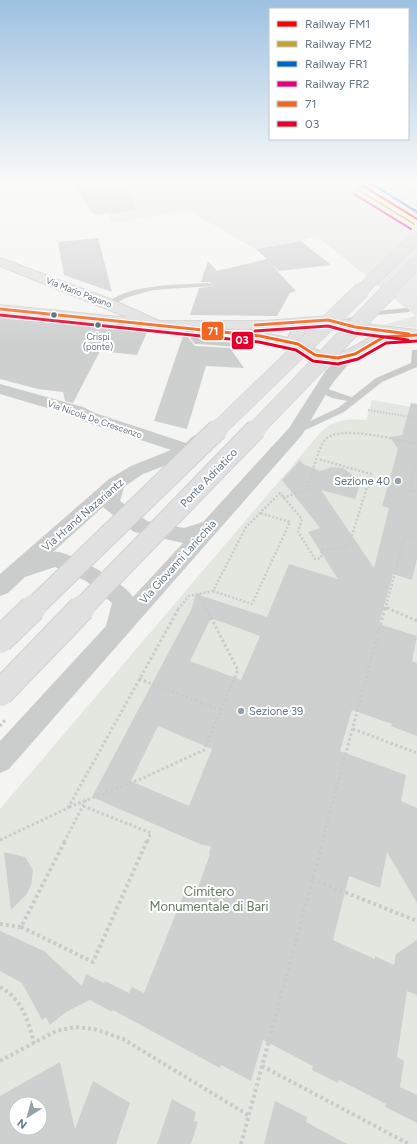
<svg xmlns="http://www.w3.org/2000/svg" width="417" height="1144" viewBox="0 0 417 1144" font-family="Figtree,sans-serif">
  <rect width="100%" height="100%" fill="#f4f4f2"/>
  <polygon fill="#e4e5e4" points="95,184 417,184 417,317 318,237 255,249 188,210 112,223"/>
  <g fill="#e4e7e0" fill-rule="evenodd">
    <polygon points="416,316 417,328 382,325"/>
    <path d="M372 400 417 408V1144H0V809L321 432C334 420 348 418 366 420ZM16 1104H40V1128H16Z"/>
  </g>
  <g fill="#ced0cf" fill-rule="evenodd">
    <polygon points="73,184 124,184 137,210 94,215"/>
    <polygon points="98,238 112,292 64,275 58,242"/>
    <polygon points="301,241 331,265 279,271 268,261 296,291 290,293 277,316 190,315 199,288 212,286 210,282 201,282 208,261 217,271 267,259 256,249"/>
    <polygon points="0,318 73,325 147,332 137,355 100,351 73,403 65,401 63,392 38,389 0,379"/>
    <polygon points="183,336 187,336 195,346 230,348 244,368 206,366 187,429 154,421"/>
    <path d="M411 403 417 404V559L412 580 393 574 379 624 417 636 412 661 417 663V736L391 726 392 724 352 710 340 751 406 775 401 801 417 808V903L387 852 380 888 349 876 333 940 375 959V956L394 965 396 954 417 940V995L407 991 397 1057 404 1061 400 1087 417 1095V1123L385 1107 386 1104 339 1080 338 1083 312 1070 313 1066 263 1040 251 1081 221 1065 220 1068 113 1010 112 1012 90 1000 66 1012 50 1025 46 1017 42 1020 22 983 0 971V931L44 951 82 986 86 974 104 983 105 981 129 993 132 987 144 993 185 891 195 896 210 854 209 853 211 846 202 845 92 797 191 610 196 594 267 617 289 564 338 579 308 532 320 528 282 480 300 460 303 464 320 471 332 467 343 468 362 482 355 485 359 487 355 499 321 490 374 568 389 508 382 506 398 449 390 437 402 435ZM211 618 260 636 241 680 190 661ZM158 726 212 749 189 806 131 781Z"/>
    <polygon points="4,852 25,857 33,870 31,886 26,895 11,910"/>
    <path d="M60 1062 75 1129 93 1081 130 1103 116 1144H0V1096ZM16 1104H40V1128H16Z"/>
    <polygon points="172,1099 196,1112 194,1121 198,1122 191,1144 157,1144"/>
    <polygon points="275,1101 307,1117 306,1122 347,1144 264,1144"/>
  </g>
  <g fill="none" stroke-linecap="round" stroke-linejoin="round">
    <g stroke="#d0d2d2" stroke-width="2">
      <path id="secondary" d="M0 258 115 301 159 321H264L330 316 364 324 417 330V340H388L356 359 335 363 307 358 293 348 245 338 242 335 245 332 250 330 288 338 292 328 264 329H157L144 325 138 327 0 313V305L129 318 0 266ZM324 324C342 325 358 332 376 334 356 344 339 362 315 349 309 346 304 343 303 336 305 326 315 325 324 324Z"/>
    </g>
    <polyline stroke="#cacaca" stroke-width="2" stroke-dasharray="1.5 1.5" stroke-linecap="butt" points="368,410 417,418"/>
    <g stroke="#cacaca" stroke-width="2.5" stroke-dasharray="2 2" stroke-linecap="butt">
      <polyline points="417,465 415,464 410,490 417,492"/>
      <path d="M283 498 307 489C311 477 318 448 325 440 338 424 398 440 417 444"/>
      <polyline points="213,591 252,604 290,522 260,513"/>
      <polyline points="198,594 206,609"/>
      <polyline points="386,608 389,609"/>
      <polyline points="178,609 189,596 213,591 246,527 280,493 302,519 298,532 315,559 321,558 322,550 343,548 350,542 371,474 318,459"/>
      <polyline points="385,609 405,536 417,539"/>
    </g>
    <g stroke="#cacaca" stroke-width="3" stroke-dasharray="2.5 2.5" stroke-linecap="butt">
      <polyline points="387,608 417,621"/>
      <polyline points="139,679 221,710"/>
      <polyline points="353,729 417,753"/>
      <polyline points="83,806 151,833 147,842"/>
      <polyline points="69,807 143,778 204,750 238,670 206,608"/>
      <polyline points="0,840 68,808 179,608"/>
      <polyline points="64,842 86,800"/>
      <polyline points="322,842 385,608"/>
    </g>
    <g stroke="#cacaca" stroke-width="4" stroke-dasharray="3 3" stroke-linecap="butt">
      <polyline points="312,879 417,921"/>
      <polyline points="0,924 21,927 65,841"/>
      <polyline points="21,927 93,962 147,841"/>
      <path d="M0 987C22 999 28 1020 34 1043"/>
      <polyline points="0,1061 56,1031 75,1027 94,1029 123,1039 248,1115"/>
      <polyline points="262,1066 409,1144"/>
      <polyline points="241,1144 323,841"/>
    </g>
    <g fill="#cbcdcd" fill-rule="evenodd">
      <path d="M209 283 211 284V286L153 290 128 297 112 305 106 304C128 283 180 285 209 283Z"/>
      <polygon points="406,308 410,310 409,312 367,316 341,324 337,322 366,312"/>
      <polygon points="184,327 190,327 200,340 237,343 245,333 252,335 242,347 239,347 198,344 195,344 183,329"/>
      <path d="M412 350H417V367L382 382 344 412 299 433H293V429L338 408 347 401 332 398 317 391V387C323 386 344 395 352 397L376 378 411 363Z"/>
    </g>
    <path fill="#cbcdcd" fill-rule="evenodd" d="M347 353 352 354 354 357 332 384 302 435 9 769 0 773V741L106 626 112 603 86 581 55 567 25 577 8 593 0 596V574L109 479 131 466 171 450 83 421 71 415 0 394V384L83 407 95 413 186 443C193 436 196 432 206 435L209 439 195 454 143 474 124 487 120 501 147 521 184 528 203 522 289 428 326 370 342 354ZM103 507 134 532 183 543 133 597C127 584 66 548 53 552Z"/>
    <use href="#secondary" fill="#e0e0e0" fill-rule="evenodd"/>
    <g stroke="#c0c2c2" stroke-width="1.5" stroke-dasharray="3.5 1.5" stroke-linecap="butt">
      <polyline points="381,184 417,205"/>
      <polyline points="399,184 417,194"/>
    </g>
    <g stroke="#d0d2d2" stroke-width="13" stroke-linecap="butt">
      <g id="secondary-bridge-far3">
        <polyline points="361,291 417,237"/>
        <polyline points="389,291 417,262"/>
      </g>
    </g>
    <g stroke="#d0d2d2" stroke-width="17" stroke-linecap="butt">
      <g id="secondary-bridge-far2">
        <polyline points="217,430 362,290"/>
        <polyline points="255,430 390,290"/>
      </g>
    </g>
    <g stroke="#d0d2d2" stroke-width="22" stroke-linecap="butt">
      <g id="secondary-bridge-far1">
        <polyline points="32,609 218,429"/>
        <polyline points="81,609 256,429"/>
      </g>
    </g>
    <g stroke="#d0d2d2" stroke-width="28" stroke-linecap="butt">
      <g id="secondary-bridge">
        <polyline points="0,640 33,608"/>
        <polyline points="0,693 82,608"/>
      </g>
    </g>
    <polyline stroke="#cacaca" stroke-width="3" stroke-dasharray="2.5 2.5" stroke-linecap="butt" points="0,726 6,719"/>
    <use href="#secondary-bridge-far3" stroke="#e0e0e0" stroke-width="12"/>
    <use href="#secondary-bridge-far2" stroke="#e0e0e0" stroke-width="16"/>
    <use href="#secondary-bridge-far1" stroke="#e0e0e0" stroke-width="20"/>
    <use href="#secondary-bridge" stroke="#e0e0e0" stroke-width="26"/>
    <g stroke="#fff" stroke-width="5">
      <g id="bus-1">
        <polyline points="0,309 260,336 298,344 315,355 338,358 355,354 384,337 417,335"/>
        <polyline points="255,325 328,320 355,327 409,334"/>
      </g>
    </g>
    <g stroke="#fff" stroke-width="5">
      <g id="bus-2">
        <polyline points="0,315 259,342 296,350 313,361 338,364 358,359 386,343 417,341"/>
        <polyline points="255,331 328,326 354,333 408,340"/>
      </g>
    </g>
    <use href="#bus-1" stroke="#f26522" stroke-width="3"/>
    <use href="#bus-2" stroke="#e4002b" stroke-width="3"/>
    <g stroke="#fff" stroke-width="4">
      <polyline id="rail-1" points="360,184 417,219"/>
    </g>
    <g stroke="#fff" stroke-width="4">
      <polyline id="rail-2" points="357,189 414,224"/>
    </g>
    <g stroke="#fff" stroke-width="4">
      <polyline id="rail-3" points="372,184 417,212"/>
    </g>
    <g stroke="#fff" stroke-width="4">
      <polyline id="rail-4" points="354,194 411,229"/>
    </g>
    <use href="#rail-1" stroke="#f00" stroke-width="2.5"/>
    <use href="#rail-2" stroke="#c1a334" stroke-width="2.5"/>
    <use href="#rail-3" stroke="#0065bd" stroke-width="2.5"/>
    <use href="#rail-4" stroke="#e5007d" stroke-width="2.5"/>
  </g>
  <linearGradient id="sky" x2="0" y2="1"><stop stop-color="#9dc1e1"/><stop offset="0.53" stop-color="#fafaf9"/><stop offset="1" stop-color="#fafaf9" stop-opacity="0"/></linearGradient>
  <rect width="417" height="344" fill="url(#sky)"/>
  <g fill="#637582" stroke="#fff" stroke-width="1.5">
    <circle cx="54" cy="315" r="3.5"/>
    <circle cx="98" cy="325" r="3.5"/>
  </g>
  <g fill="#96a1a9" stroke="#fff" stroke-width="1.5">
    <circle cx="398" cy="481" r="4"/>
    <circle cx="241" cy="711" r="4"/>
  </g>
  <g text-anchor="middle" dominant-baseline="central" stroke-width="4" stroke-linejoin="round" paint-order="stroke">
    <g font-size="9" fill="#637582" stroke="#fff">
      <text transform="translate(79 292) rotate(21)">Via Mario Pagano</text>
      <text transform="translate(95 419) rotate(19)">Via Nicola De Crescenzo</text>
    </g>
    <g font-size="9" fill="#637582" stroke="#fff">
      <text x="98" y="336">Crispi<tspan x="98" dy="10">(ponte)</tspan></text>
    </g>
    <g font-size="11" fill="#637582" stroke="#fff">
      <text transform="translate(209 478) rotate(-46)">Ponte Adriatico</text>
      <text transform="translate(83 515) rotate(-41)">Via Hrand Nazariantz</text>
      <text transform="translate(178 562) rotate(-48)">Via Giovanni Laricchia</text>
    </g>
    <g font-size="11" fill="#637582" stroke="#fff" text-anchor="end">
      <text x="390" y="481">Sezione 40</text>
      <text x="249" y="711" text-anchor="start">Sezione 39</text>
    </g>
    <g font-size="13" fill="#677962" stroke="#fff">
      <text x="209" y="891">Cimitero<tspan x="209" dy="15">Monumentale di Bari</tspan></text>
    </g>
  </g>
  <g stroke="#fff" stroke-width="1.5">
    <rect x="201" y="321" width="23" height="20" rx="4" fill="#f26522"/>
    <rect x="231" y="331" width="23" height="19" rx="4" fill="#e4002b"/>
  </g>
  <g font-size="11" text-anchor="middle" font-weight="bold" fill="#fff">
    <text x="213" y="335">71</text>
    <text x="242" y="344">03</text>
  </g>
  <rect x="269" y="8" width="140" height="132" fill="#ffffff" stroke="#c1c8cd"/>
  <rect x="277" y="21" width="20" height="6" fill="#ff0000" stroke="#c1c8cd"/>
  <text x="305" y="28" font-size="12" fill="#637582">Railway FM1</text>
  <rect x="277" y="41" width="20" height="6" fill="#c1a334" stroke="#c1c8cd"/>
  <text x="305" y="48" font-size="12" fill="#637582">Railway FM2</text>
  <rect x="277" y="61" width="20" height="6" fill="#0065bd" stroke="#c1c8cd"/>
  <text x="305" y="68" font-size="12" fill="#637582">Railway FR1</text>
  <rect x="277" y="81" width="20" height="6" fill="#e5007d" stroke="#c1c8cd"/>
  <text x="305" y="88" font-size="12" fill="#637582">Railway FR2</text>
  <rect x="277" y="101" width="20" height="6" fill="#f26522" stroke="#c1c8cd"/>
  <text x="305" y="108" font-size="12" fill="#637582">71</text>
  <rect x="277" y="121" width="20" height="6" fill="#e4002b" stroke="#c1c8cd"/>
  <text x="305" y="128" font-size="12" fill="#637582">03</text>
  <g transform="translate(28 1116) rotate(217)"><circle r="19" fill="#ffffff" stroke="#c1c8cd"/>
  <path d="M0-3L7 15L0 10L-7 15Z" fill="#96a1a9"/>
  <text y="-6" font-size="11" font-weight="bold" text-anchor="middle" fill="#637582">N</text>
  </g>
</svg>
